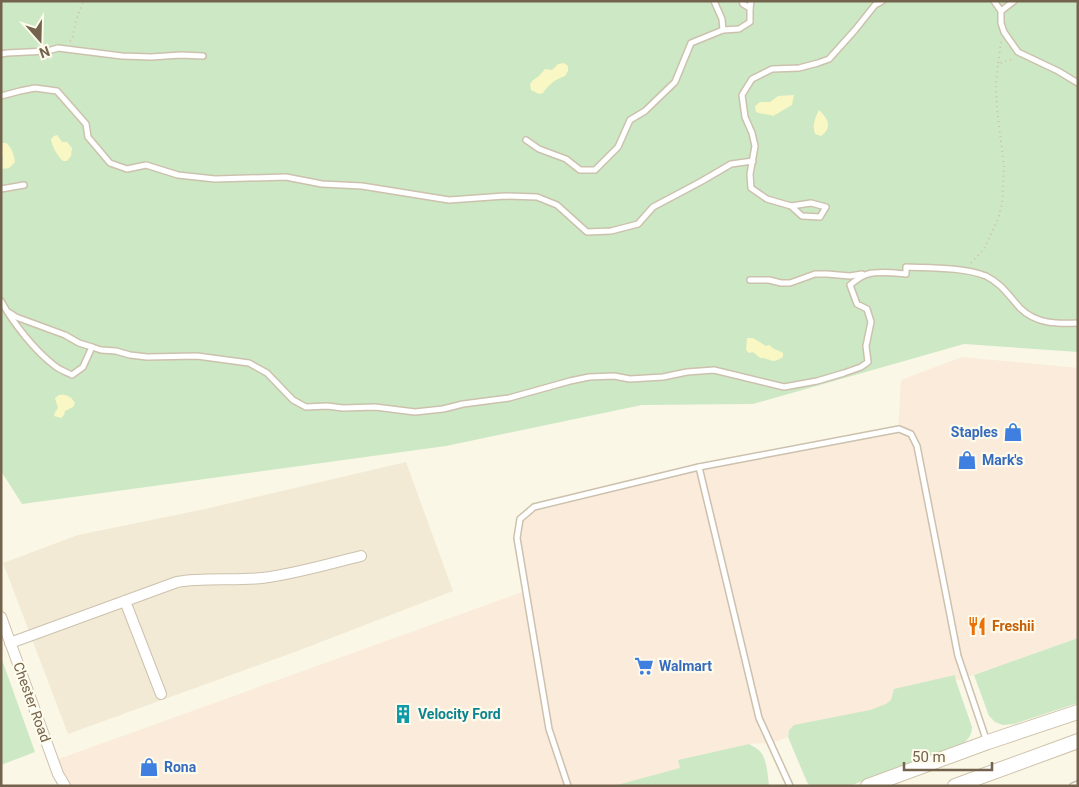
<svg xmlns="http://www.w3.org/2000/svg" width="1079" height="787" viewBox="0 0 1079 787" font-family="Roboto,sans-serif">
  <rect width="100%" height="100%" fill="#fbf7e6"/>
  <polygon fill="#f2ead5" points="406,462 453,591 295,652 68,734 3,563 78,535 205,509"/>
  <polygon fill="#fbebdb" points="962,357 1078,368 1078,638 956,681 955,675 894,692 891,700 886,704 870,710 789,730 788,737 771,743 749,744 679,760 681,768 613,786 62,786 53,761 525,591 517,538 520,519 534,507 699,467 898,430 901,380"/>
  <g fill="#cde8c5">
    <polygon points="1,1 1078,1 1078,352 964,344 753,404 642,405 446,446 22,504 1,471"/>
    <polygon points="1078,638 1078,703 1014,724 1003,725 995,722 989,716 974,675"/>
    <polygon points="1,657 35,752 1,765"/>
    <path d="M955 675 956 681 972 727C972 736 967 740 961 746L849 786H810L807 782 788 737 789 730 794 725 870 710 886 704 891 700 894 689Z"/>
    <path d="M749 744C754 747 759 749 762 754 767 762 768 776 769 786H613L680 768 678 760Z"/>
  </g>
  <g fill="#f9f7c3">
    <path d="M564 63 568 66V71L565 76C556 79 549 84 543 93L539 94 531 90 530 84 533 80 538 77 545 69 552 70 558 64Z"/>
    <path d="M794 95 792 105 773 116C767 114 761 114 756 112L755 106 760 102H770L778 96Z"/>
    <path d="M819 110C828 119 833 127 821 136L815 134C812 125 815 118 819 110Z"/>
    <path d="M57 135 62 142H67L72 148 71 156 67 161H63C57 155 52 147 51 139L54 136Z"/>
    <path d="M1 143H6C12 147 14 155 15 162L9 168 3 169 2 165 3 158 1 155Z"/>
    <path d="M747 338H753L766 346 770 345C773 350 779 350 783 353V357C771 365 771 358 760 358L753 352 749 353 746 350Z"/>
    <path d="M59 395C66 394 71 396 75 403L73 407 65 411 64 415 61 418 54 416 55 412 58 408 55 398Z"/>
  </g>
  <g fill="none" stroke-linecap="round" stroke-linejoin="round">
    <g stroke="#ccc1ad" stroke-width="8">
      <g id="lane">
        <polyline points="714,1 722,19 723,30"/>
        <polyline points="742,1 743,4 750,8"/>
        <polyline points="994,1 1001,11 1001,23 1004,32 1018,52 1058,71 1078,83"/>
        <polyline points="1001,11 1014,1"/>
        <polyline points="1,54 7,53 48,51 58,48 122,56 151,57 181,55 203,56"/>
        <polyline points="1,96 20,91 35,88 57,91 86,124 88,137 110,163 127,169 146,165 178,175 215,179 286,177 322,184 362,186 449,200 505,196 537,197 557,205 587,232 611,231 638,224 653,207 672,197 702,181 731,164 753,161"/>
        <polyline points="526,140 539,149 566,159 580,170 595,170 618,147 630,120 645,111 675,82 691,43 723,30 739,29 750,22 750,8 751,1"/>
        <polyline points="1,189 24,185"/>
        <polyline points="791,206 802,216 820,217 826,207 811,203 791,206 767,199 751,188 750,174 755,146 752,133 745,117 742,95 752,79 772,69 799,68 818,63 829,59 855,30 875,5 882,1"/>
        <polyline points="750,280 769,280 781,283 790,283 815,274 827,274 850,276 862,274"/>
        <path d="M1 301C13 323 35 351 55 366 60 370 66 372 72 375L83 367 92 347 101 350 116 351 130 355 147 357 197 356 249 363 267 373 293 400 306 407 327 406 343 408 375 407 415 412 443 409 463 404 509 398 570 381 589 377 614 376 630 379 663 377 687 372 714 370 784 387 817 381 844 373 861 367 868 362 866 346 871 322 867 309 857 304 850 285C856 280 862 275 868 274 880 271 895 273 906 274V267C930 268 964 267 986 276 1001 283 1009 296 1020 308 1036 324 1057 324 1078 323"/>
        <polyline points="10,313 16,317 65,335 79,343 92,347"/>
        <polyline points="568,786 549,729 517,538 520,519 534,507 699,467"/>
        <polyline points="790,786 759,718 699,467 899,429 911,434 917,446 958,656 987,742"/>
        <polyline points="1073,786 1078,784"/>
      </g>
    </g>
    <g stroke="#ccc1ad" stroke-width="12">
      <g id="street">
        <polyline points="125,601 161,694"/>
        <polyline points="1,617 58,774 65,786"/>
        <path d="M10 643 177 582C204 577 234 581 262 578 295 574 328 564 361 556"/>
      </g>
    </g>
    <g stroke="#cfc2ab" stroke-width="16">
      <g id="secondary">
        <polyline points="868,786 988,742 1078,712"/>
        <polyline points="955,786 1078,741"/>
      </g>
    </g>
    <g stroke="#d4bfa3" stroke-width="2" stroke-dasharray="1 4" stroke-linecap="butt">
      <polyline points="70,41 72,40 76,21 83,1"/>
      <polyline points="1001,42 998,64 1012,59"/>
      <polyline points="971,263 984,249 998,219 1002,204 1004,166 997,109 996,83 998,64"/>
    </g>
    <use href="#lane" stroke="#fff" stroke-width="5"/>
    <use href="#street" stroke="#fff" stroke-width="10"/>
    <use href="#secondary" stroke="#fff" stroke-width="14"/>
  </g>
  <defs>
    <g id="shop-bare" transform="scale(1.5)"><path d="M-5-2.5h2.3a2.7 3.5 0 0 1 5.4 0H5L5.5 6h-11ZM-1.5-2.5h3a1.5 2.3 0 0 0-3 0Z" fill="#3f7fe0" stroke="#fefbed" stroke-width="2.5" paint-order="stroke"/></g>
    <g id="restaurant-bare" transform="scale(1.5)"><path d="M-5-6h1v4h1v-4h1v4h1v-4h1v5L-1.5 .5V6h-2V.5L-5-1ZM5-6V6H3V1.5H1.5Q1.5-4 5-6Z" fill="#e8710a" stroke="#fefbed" stroke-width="2.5" paint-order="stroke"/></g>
    <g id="supermarket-bare" transform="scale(1.5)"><path d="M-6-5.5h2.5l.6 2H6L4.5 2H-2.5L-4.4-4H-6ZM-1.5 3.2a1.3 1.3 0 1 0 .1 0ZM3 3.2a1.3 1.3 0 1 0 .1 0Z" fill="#3f7fe0" stroke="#fefbed" stroke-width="2.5" paint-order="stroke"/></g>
    <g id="building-bare" transform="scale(1.5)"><path d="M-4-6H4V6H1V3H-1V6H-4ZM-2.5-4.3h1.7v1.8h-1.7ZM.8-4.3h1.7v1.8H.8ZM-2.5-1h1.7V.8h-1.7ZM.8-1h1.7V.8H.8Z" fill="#0f9aa8" stroke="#fefbed" stroke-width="2.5" paint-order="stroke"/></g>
  </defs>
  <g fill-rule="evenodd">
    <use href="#shop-bare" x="1013" y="432"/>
    <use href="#shop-bare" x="967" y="460"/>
    <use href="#restaurant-bare" x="977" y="626"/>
    <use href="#supermarket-bare" x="644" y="666"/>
    <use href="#building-bare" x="403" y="714"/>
    <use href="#shop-bare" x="149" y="767"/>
  </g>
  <g text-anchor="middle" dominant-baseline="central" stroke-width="4.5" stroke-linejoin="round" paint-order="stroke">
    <g font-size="14" font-weight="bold" fill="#366cbe" stroke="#fefbed" text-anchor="start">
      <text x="998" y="432" text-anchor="end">Staples</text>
      <text x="982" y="460">Mark's</text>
      <text x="659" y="666">Walmart</text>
      <text x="164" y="767">Rona</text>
    </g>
    <g font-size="14" font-weight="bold" fill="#c56008" stroke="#fefbed" text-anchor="start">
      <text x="992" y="626">Freshii</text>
    </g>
    <g font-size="14" fill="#73624c" stroke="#fefbed">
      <text transform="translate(32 702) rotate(70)">Chester Road</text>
    </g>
    <g font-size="14" font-weight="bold" fill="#0d838f" stroke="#fefbed" text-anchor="start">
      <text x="418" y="714">Velocity Ford</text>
    </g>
  </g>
  <rect width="1079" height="787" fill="none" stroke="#73624c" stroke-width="5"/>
  <g transform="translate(40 40) rotate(160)" stroke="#fefbed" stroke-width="4" paint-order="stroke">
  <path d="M0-4L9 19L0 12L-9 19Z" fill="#73624c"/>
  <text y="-8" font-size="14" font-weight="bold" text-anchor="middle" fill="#73624c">N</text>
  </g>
  <path d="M904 762v8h88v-8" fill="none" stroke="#73624c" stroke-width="2.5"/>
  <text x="912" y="762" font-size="15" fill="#73624c" stroke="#fefbed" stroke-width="4" paint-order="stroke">50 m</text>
</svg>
